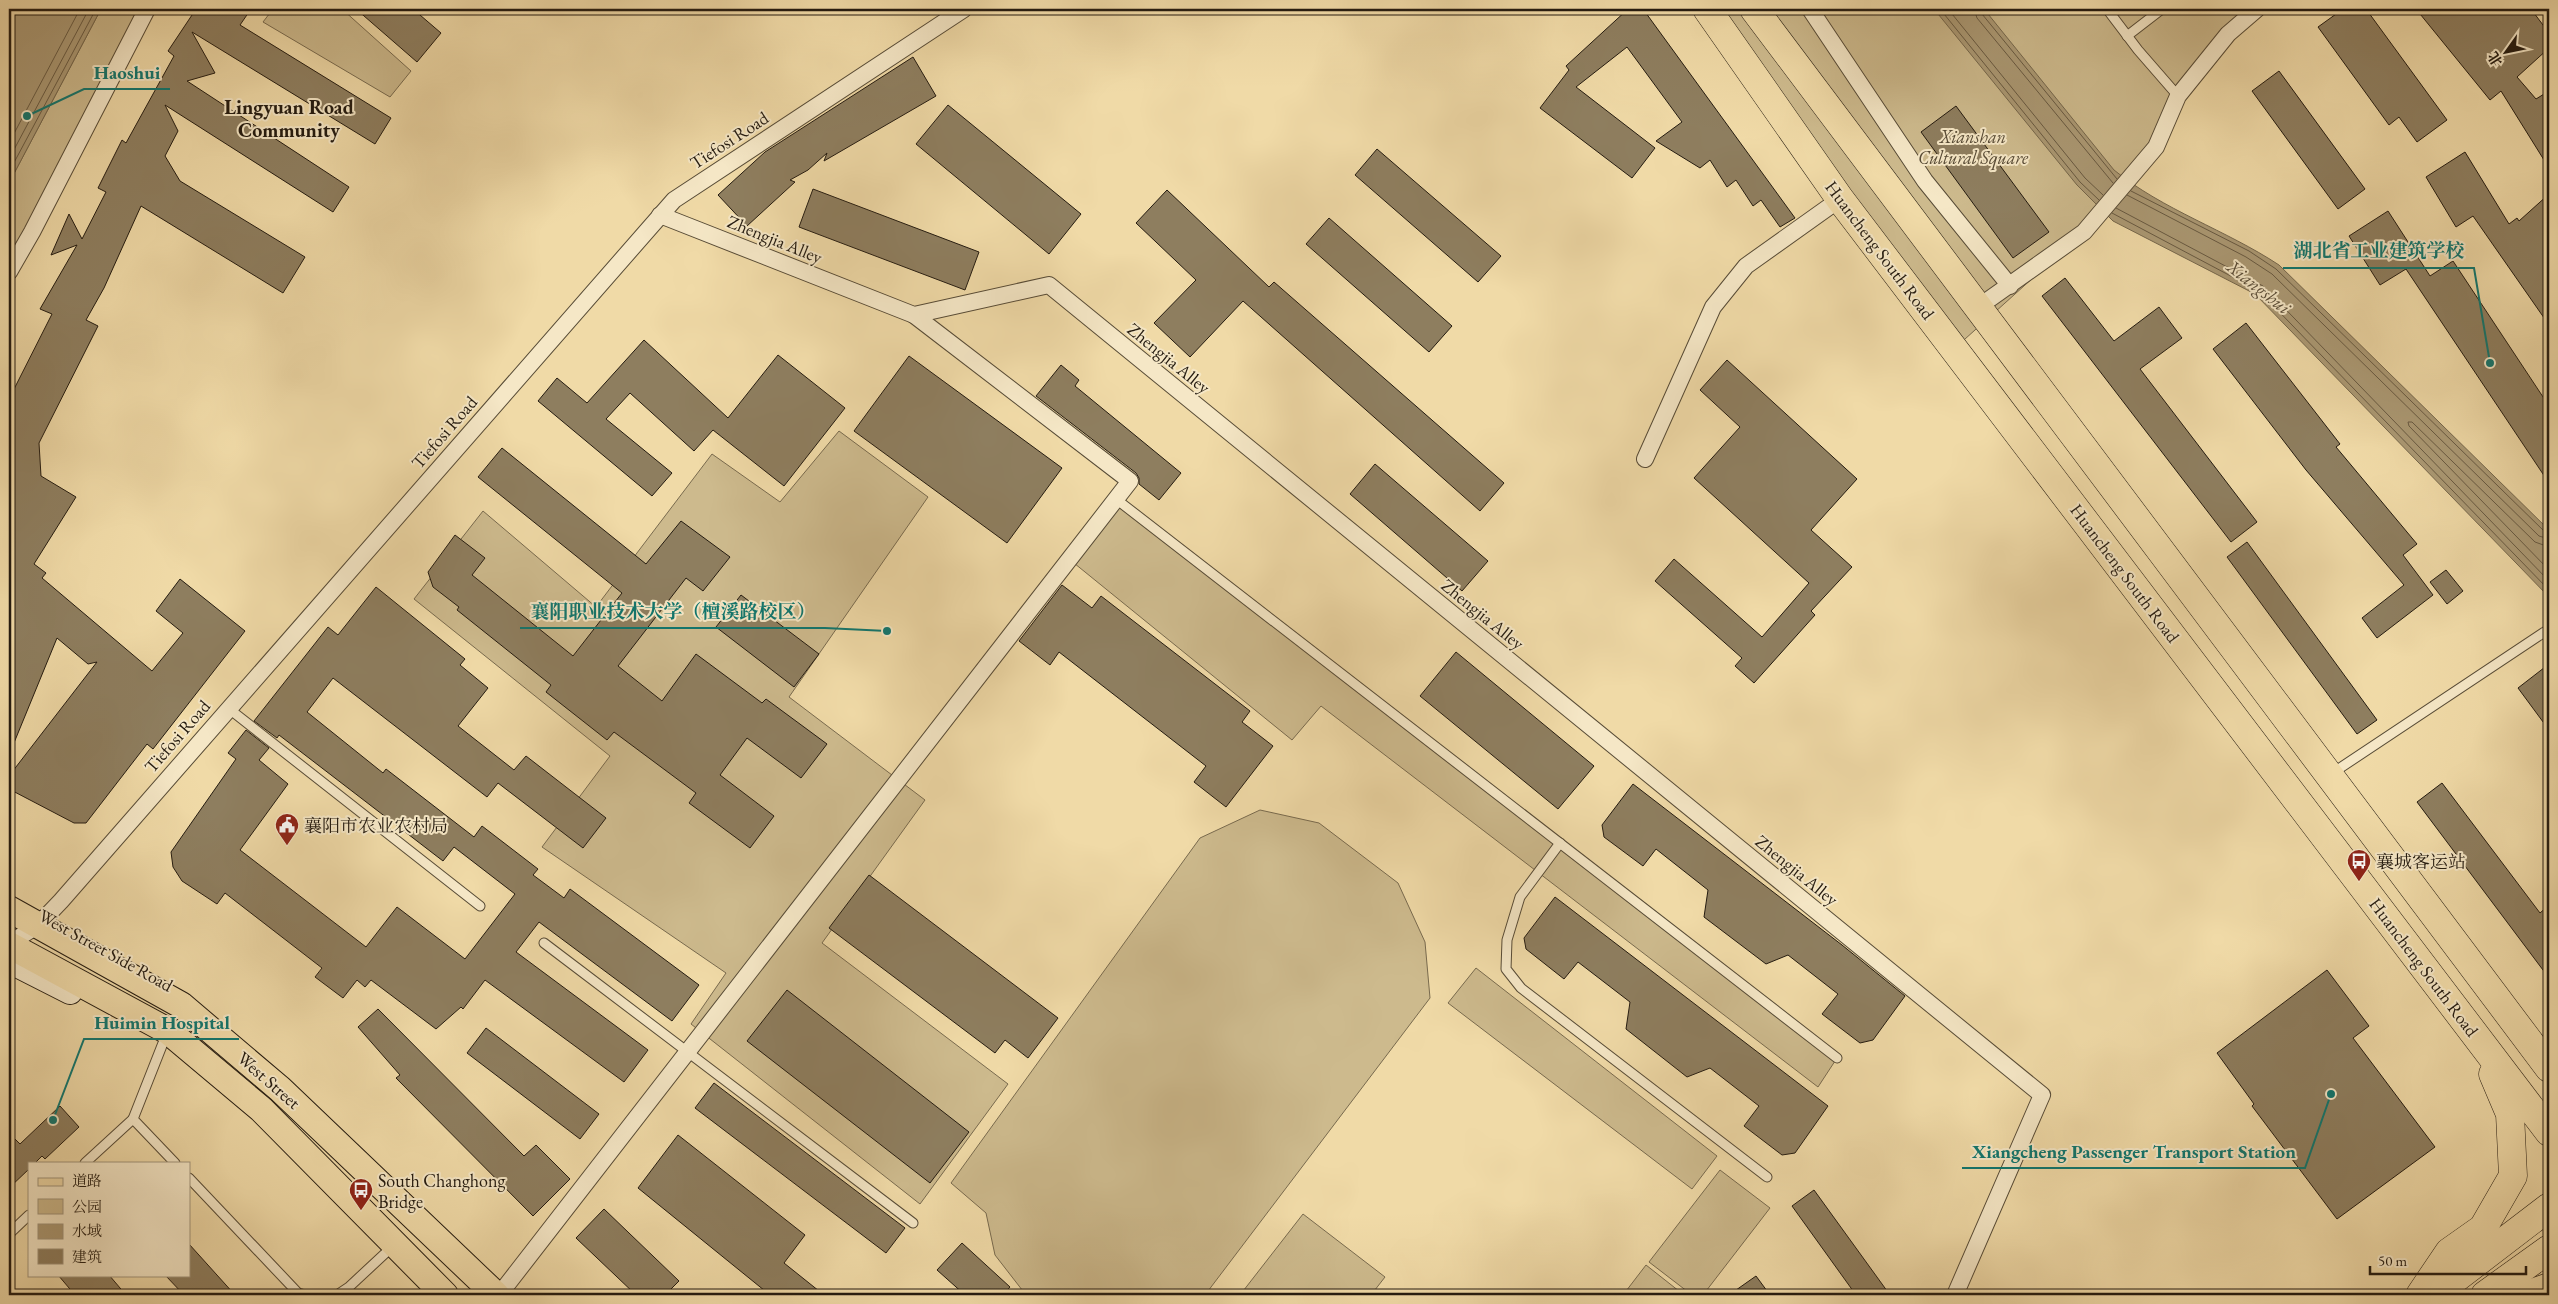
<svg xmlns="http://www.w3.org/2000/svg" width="2558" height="1304" viewBox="0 0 2558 1304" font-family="'EB Garamond','Noto Serif SC',serif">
  <rect width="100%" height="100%" fill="#f0daa7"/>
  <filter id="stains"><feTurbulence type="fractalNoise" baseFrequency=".004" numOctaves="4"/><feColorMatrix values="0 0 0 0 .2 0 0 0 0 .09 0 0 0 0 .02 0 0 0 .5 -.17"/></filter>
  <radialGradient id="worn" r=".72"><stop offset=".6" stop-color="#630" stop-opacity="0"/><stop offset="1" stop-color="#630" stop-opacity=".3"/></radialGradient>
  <g fill="#cdba8d" stroke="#786a4e">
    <polygon points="101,9 149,9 9,265 9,183"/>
    <polygon points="273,9 342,9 411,71 390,97 263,22"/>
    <polygon points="1707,9 2257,9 2178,96 2169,131 2084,232 1955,348"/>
    <polygon points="839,431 928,497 789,697 925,800 822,943 1008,1084 920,1204 691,1024 726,973 542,847 610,756 414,599 483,511 596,607 712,454 780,502"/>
    <polygon points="1116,499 1837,1058 1818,1087 1321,706 1292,740 1069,559"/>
    <polygon points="1260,810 1319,823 1398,883 1425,942 1430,998 1205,1295 1026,1295 995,1255 986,1213 951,1183 1200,838"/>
    <polygon points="1476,968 1717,1156 1692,1189 1448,1003"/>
    <polygon points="1720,1170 1770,1208 1703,1295 1692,1295 1649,1262"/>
    <polygon points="1303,1214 1385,1277 1371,1295 1240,1295"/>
    <polygon points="1646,1265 1684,1295 1623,1295"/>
  </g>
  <g fill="#ab9974" stroke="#75674c">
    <polygon points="9,9 101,9 9,183"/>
    <path d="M1934 9H1984L2114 170C2163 210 2226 230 2279 265L2549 530V597L2255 294 2113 221 2077 185Z"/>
  </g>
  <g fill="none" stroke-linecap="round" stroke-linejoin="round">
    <g stroke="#685a42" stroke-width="1">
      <polyline points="1940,9 2080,182 2099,200"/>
      <polyline points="1948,9 2085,178 2103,195"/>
      <polyline points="1974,9 1977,18 2113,183"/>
      <polyline points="1980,9 1982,14 2117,179"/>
      <polyline points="9,143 80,9"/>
      <polyline points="9,159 89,9"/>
      <polyline points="9,172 96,9"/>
      <polyline points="2131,191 2249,251 2276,269 2544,531 2549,533"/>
      <polyline points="2127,195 2246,257 2272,274 2539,536 2549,539"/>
      <polyline points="2116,208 2263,286 2549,581"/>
      <polyline points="2112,213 2259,291 2549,590"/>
      <polyline points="2549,547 2535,542 2412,422 2408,422 2409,426 2549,570"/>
    </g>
  </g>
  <g fill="#8e7e5f" stroke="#241b10">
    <polygon points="196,9 251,9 240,25 391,118 375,144 192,32 215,73 187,81 349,187 333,212 165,105 178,131 165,156 180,181 305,257 283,293 141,206 104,288 86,320 98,326 39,443 41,476 76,497 34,564 46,573 42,578 152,671 183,633 156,611 180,579 245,631 153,749 147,744 86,823 74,823 9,789 9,776 97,662 88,664 57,638 9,755 9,399 52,314 40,309 77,245 51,255 69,214 82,239 106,192 98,188 122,140 126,143 174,56 168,51"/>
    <polygon points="356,9 413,9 441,33 417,62"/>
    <polygon points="1628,9 1643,9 1795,218 1780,227 1761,200 1753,206 1736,180 1727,187 1710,160 1700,168 1656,141 1682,122 1627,47 1576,87 1655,148 1632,178 1540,108 1569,70 1566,66"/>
    <polygon points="2343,9 2366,9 2447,120 2417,142 2399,117 2389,125 2318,27"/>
    <polygon points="2416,9 2531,9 2549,33 2549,48 2517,77 2536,99 2549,91 2549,168 2501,91 2490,100"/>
    <polygon points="913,57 936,96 824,161 827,153 808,170 790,180 795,182 747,226 718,195 765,152"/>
    <polygon points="2279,71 2365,189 2338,209 2252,91"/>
    <polygon points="948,105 1081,214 1049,254 916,144"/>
    <polygon points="1956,106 2049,232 2013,258 1921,132"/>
    <polygon points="1377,149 1501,256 1478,282 1355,175"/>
    <polygon points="2465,152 2509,224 2517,218 2519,221 2549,194 2549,325 2473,216 2456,227 2426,177"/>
    <polygon points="813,189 979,252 965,290 799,227"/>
    <polygon points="1167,190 1269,287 1274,282 1504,483 1480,511 1243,301 1190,357 1154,323 1196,280 1136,223"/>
    <polygon points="2388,211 2430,276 2453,261 2549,406 2549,483 2406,269 2380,285 2349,236"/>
    <polygon points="1329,218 1452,326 1429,352 1306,244"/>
    <polygon points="2065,278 2114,341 2159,307 2182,338 2140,369 2257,522 2231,542 2042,296"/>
    <polygon points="2246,323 2340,444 2336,447 2417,544 2403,555 2433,595 2377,638 2362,618 2404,585 2306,470 2213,349"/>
    <polygon points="644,340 728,418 778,355 845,408 784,486 713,430 694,451 630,393 606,419 672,473 652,496 538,401 557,378 587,403"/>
    <polygon points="909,356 1062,468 1007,543 854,431"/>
    <polygon points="1727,360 1857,479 1811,530 1852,567 1811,611 1815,615 1754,683 1735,666 1742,658 1655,581 1674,559 1762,637 1809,583 1694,478 1740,427 1700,390"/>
    <polygon points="1061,365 1079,380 1075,386 1181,473 1159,500 1139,484 1139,478 1136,473 1036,396"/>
    <polygon points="502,448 646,564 681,521 730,557 703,591 686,578 618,666 662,701 696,654 762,703 766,699 827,744 801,778 747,738 720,775 774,816 750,848 689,803 696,793 614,732 607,740 546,692 551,685 457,610 459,607 433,587 428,572 455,535 485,558 472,575 573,656 622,593 478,477"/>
    <polygon points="1375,464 1488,561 1462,591 1350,494"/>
    <polygon points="2247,542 2377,720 2357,734 2227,557"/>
    <polygon points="2446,570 2463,591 2447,604 2430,582"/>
    <polygon points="1062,585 1092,608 1101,596 1250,711 1242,722 1273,746 1226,807 1194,782 1206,766 1059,652 1050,665 1019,641"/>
    <polygon points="376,587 465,659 460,665 488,688 458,726 514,770 526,756 606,818 583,848 498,783 487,797 333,678 307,712 383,773 386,769 474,837 482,826 538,869 533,875 564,898 570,889 699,985 672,1021 539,922 516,952 648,1050 624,1082 485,980 463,1009 461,1007 436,1029 371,980 365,987 357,980 343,998 315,977 322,968 225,893 217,904 182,881 173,867 171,852 236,759 228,753 246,730 269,748 259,760 288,784 240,850 366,947 397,907 465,959 515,894 454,847 443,861 279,735 277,738 254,721 328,627 338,635"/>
    <polygon points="741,595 819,654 794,687 716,627"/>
    <polygon points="1456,652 1594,766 1558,809 1420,696"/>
    <polygon points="2549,664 2549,730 2518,688"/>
    <polygon points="2442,783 2540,913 2549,905 2549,978 2417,802"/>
    <polygon points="1633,784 1842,945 1905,996 1873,1040 1860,1043 1822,1014 1838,994 1788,955 1766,964 1704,917 1708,890 1656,849 1643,866 1604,837 1602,825"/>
    <polygon points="869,875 1058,1018 1028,1058 1005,1040 995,1053 829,928"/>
    <polygon points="1555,897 1828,1106 1795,1153 1782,1155 1744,1126 1759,1106 1710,1068 1687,1077 1626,1029 1630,1002 1578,962 1564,979 1526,949 1524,938"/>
    <polygon points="2327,970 2369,1026 2353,1038 2435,1147 2337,1219 2252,1106 2254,1104 2217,1053"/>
    <polygon points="787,990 969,1132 930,1183 747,1041"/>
    <polygon points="378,1009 524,1156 536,1145 570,1179 533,1216 396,1078 400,1075 358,1027"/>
    <polygon points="486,1028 599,1114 580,1139 467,1053"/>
    <polygon points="714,1083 905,1228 886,1253 695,1108"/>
    <polygon points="60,1106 79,1127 45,1159 42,1156 35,1163 29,1163 29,1169 9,1188 9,1133 20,1144"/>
    <polygon points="678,1135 805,1235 784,1263 824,1295 770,1295 638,1188"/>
    <polygon points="1814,1190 1890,1295 1856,1295 1792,1206"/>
    <polygon points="604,1209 679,1281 665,1295 636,1295 576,1238"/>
    <polygon points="962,1243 1010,1287 1003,1295 965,1295 937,1270"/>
    <polygon points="189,1244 235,1295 184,1295 165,1275 189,1275"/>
    <polygon points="58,1275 109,1275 126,1295 75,1295"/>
    <polygon points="1756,1276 1770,1295 1729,1295"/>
  </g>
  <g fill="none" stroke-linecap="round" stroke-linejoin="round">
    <g stroke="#574b36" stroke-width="11">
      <g id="lane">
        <polyline points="2107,9 2138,50 2178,96"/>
        <polyline points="2127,36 2162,9"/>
        <polyline points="1116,499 1837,1058"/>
        <polyline points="228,708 480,906"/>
        <polyline points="2331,774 2549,629"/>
        <polyline points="1560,843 1520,897 1507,940 1506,969 1521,988 1767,1177"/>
        <polyline points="544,943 913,1223"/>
        <polyline points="163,1043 133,1119 175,1163"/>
        <polyline points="85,1163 133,1119"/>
        <polyline points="189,1178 298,1293 305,1295"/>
        <polyline points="9,1234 29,1215"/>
        <polyline points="337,1295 349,1287 393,1246"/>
      </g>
    </g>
    <g stroke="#574b36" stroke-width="18">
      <g id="street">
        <polyline points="1810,9 1925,181 2010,286"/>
        <polyline points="660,215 914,315 1049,285 2042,1095 1955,1295"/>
        <polyline points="9,272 32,232 147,9"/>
        <polyline points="1977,308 2084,232 2156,147 2178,96 2228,34 2257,9"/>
        <polyline points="1645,459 1713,307 1746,266 1840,199"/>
        <polyline points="9,944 38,925 61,901 674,200 964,9"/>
        <polyline points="499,1295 1130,481 914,315"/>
      </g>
    </g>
    <g stroke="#241b10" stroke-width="26">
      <polyline id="secondary" points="9,961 70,992"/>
    </g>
    <g stroke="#241b10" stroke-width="28">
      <g id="primary">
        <polyline points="9,909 181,1005 280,1089 496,1295"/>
        <polyline points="9,945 168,1031 261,1109 445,1295"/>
      </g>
    </g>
    <g stroke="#241b10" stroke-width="29">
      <g id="highway">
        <polyline points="1707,9 1840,199 2549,1132"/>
        <polyline points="1754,9 2549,1068"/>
        <polyline points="2420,1295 2449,1252 2483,1228 2513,1176 2510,1114 2493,1074"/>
        <polyline points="2434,1295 2549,1207"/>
        <polyline points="2485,1295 2549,1249"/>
        <polyline points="2527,1295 2549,1287"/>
      </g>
    </g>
    <use href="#lane" stroke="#f5e7c6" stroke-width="9"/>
    <use href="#street" stroke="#f5e7c6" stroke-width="16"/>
    <use href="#secondary" stroke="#f5e7c6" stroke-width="24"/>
    <use href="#primary" stroke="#f0daa7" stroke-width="26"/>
    <use href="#highway" stroke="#f0daa7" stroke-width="28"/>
  </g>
  <defs>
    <g id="civic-pin" transform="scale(1.25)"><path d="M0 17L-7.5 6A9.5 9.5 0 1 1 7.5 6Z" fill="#8f2418" stroke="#f5e7c6"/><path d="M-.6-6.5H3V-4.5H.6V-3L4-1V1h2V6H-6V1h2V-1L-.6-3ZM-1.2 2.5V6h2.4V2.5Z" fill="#fff"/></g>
    <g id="bus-pin" transform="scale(1.25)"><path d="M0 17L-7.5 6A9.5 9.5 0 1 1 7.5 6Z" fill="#8f2418" stroke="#f5e7c6"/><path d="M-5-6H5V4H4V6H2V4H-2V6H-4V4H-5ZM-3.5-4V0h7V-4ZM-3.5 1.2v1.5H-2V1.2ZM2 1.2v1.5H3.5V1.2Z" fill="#fff"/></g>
  </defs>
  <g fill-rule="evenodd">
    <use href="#civic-pin" x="287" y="825"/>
    <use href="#bus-pin" x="2359" y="861"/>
    <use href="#bus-pin" x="361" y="1190"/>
  </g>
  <g text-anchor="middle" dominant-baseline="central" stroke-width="4" stroke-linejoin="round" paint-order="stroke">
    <g font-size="18" font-style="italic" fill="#574b36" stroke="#f5e7c6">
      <text x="1973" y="136">Xianshan<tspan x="1973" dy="21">Cultural Square</tspan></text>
    </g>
    <g font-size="18" fill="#241b10" stroke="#f5e7c6">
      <text transform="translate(729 140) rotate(-33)">Tiefosi Road</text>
      <text transform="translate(775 239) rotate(22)">Zhengjia Alley</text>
      <text transform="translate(1880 250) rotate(53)">Huancheng South Road</text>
      <text transform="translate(1169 358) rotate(39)">Zhengjia Alley</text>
      <text transform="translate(444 432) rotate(-49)">Tiefosi Road</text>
      <text transform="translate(2125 573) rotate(53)">Huancheng South Road</text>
      <text transform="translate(1483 614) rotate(39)">Zhengjia Alley</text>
      <text transform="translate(177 736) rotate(-49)">Tiefosi Road</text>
      <text transform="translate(1797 870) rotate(39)">Zhengjia Alley</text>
      <text transform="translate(106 950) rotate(29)">West Street Side Road</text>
      <text transform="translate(2424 967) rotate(53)">Huancheng South Road</text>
      <text transform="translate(269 1080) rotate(41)">West Street</text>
    </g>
    <g font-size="18" fill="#241b10" stroke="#f5e7c6" text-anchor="start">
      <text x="304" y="825">襄阳市农业农村局</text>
      <text x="2376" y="861">襄城客运站</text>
      <text x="378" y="1180">South Changhong<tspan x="378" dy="21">Bridge</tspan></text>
    </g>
    <g font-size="19" font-style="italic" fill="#5a4d38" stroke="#f5e7c6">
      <text transform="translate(2259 287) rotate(38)">Xiangshui</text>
    </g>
    <g font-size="20" font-weight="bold" fill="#241b10" stroke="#f5e7c6">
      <text x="289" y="107">Lingyuan Road<tspan x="289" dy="23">Community</tspan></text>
    </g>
  </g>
  <path fill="none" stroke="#0f766e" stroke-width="2" d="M27 116L84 89H170M2490 363L2474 268H2283M887 631L825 628H520M53 1120L84 1039H239M2331 1094L2305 1168H1962"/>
  <g fill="#0f766e" stroke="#f5e7c6" stroke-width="2">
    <circle cx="27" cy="116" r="5"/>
    <circle cx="2490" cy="363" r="5"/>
    <circle cx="887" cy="631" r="5"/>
    <circle cx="53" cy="1120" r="5"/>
    <circle cx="2331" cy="1094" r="5"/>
  </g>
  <g font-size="19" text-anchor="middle" font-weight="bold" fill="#0f766e" stroke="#f5e7c6" stroke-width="4" stroke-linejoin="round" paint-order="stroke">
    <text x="127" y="79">Haoshui</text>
    <text x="2379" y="257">湖北省工业建筑学校</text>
    <text x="673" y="618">襄阳职业技术大学（檀溪路校区）</text>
    <text x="162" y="1029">Huimin Hospital</text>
    <text x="2134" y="1158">Xiangcheng Passenger Transport Station</text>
  </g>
  <rect width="2558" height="1304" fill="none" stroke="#f0daa7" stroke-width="30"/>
  <rect x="10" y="10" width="2538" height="1284" fill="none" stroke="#241b10" stroke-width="2.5"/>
  <rect x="15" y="15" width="2528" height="1274" fill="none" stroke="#241b10"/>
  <rect x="28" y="1162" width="162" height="115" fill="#f5e7c6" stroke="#a1957d"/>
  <rect x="38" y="1178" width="25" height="8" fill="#f0daa7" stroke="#a1957d"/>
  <text x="72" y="1186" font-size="15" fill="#241b10">道路</text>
  <rect x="38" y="1199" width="25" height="15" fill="#cdba8d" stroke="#a1957d"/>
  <text x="72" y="1212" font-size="15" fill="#241b10">公园</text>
  <rect x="38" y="1224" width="25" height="15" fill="#ab9974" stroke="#a1957d"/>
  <text x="72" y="1236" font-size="15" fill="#241b10">水域</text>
  <rect x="38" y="1249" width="25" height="15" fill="#8e7e5f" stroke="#a1957d"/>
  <text x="72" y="1262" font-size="15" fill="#241b10">建筑</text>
  <g transform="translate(2506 52) rotate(237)" stroke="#f5e7c6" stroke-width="4" paint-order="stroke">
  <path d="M0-4L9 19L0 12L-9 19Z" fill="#241b10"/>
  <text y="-8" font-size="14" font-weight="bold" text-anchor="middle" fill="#241b10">北</text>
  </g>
  <path d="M2370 1266v8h156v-8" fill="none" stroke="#241b10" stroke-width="2.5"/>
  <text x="2378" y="1266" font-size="15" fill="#241b10" stroke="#f5e7c6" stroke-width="4" paint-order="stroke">50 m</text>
  <rect width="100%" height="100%" filter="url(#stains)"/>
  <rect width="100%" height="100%" fill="url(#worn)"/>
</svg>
